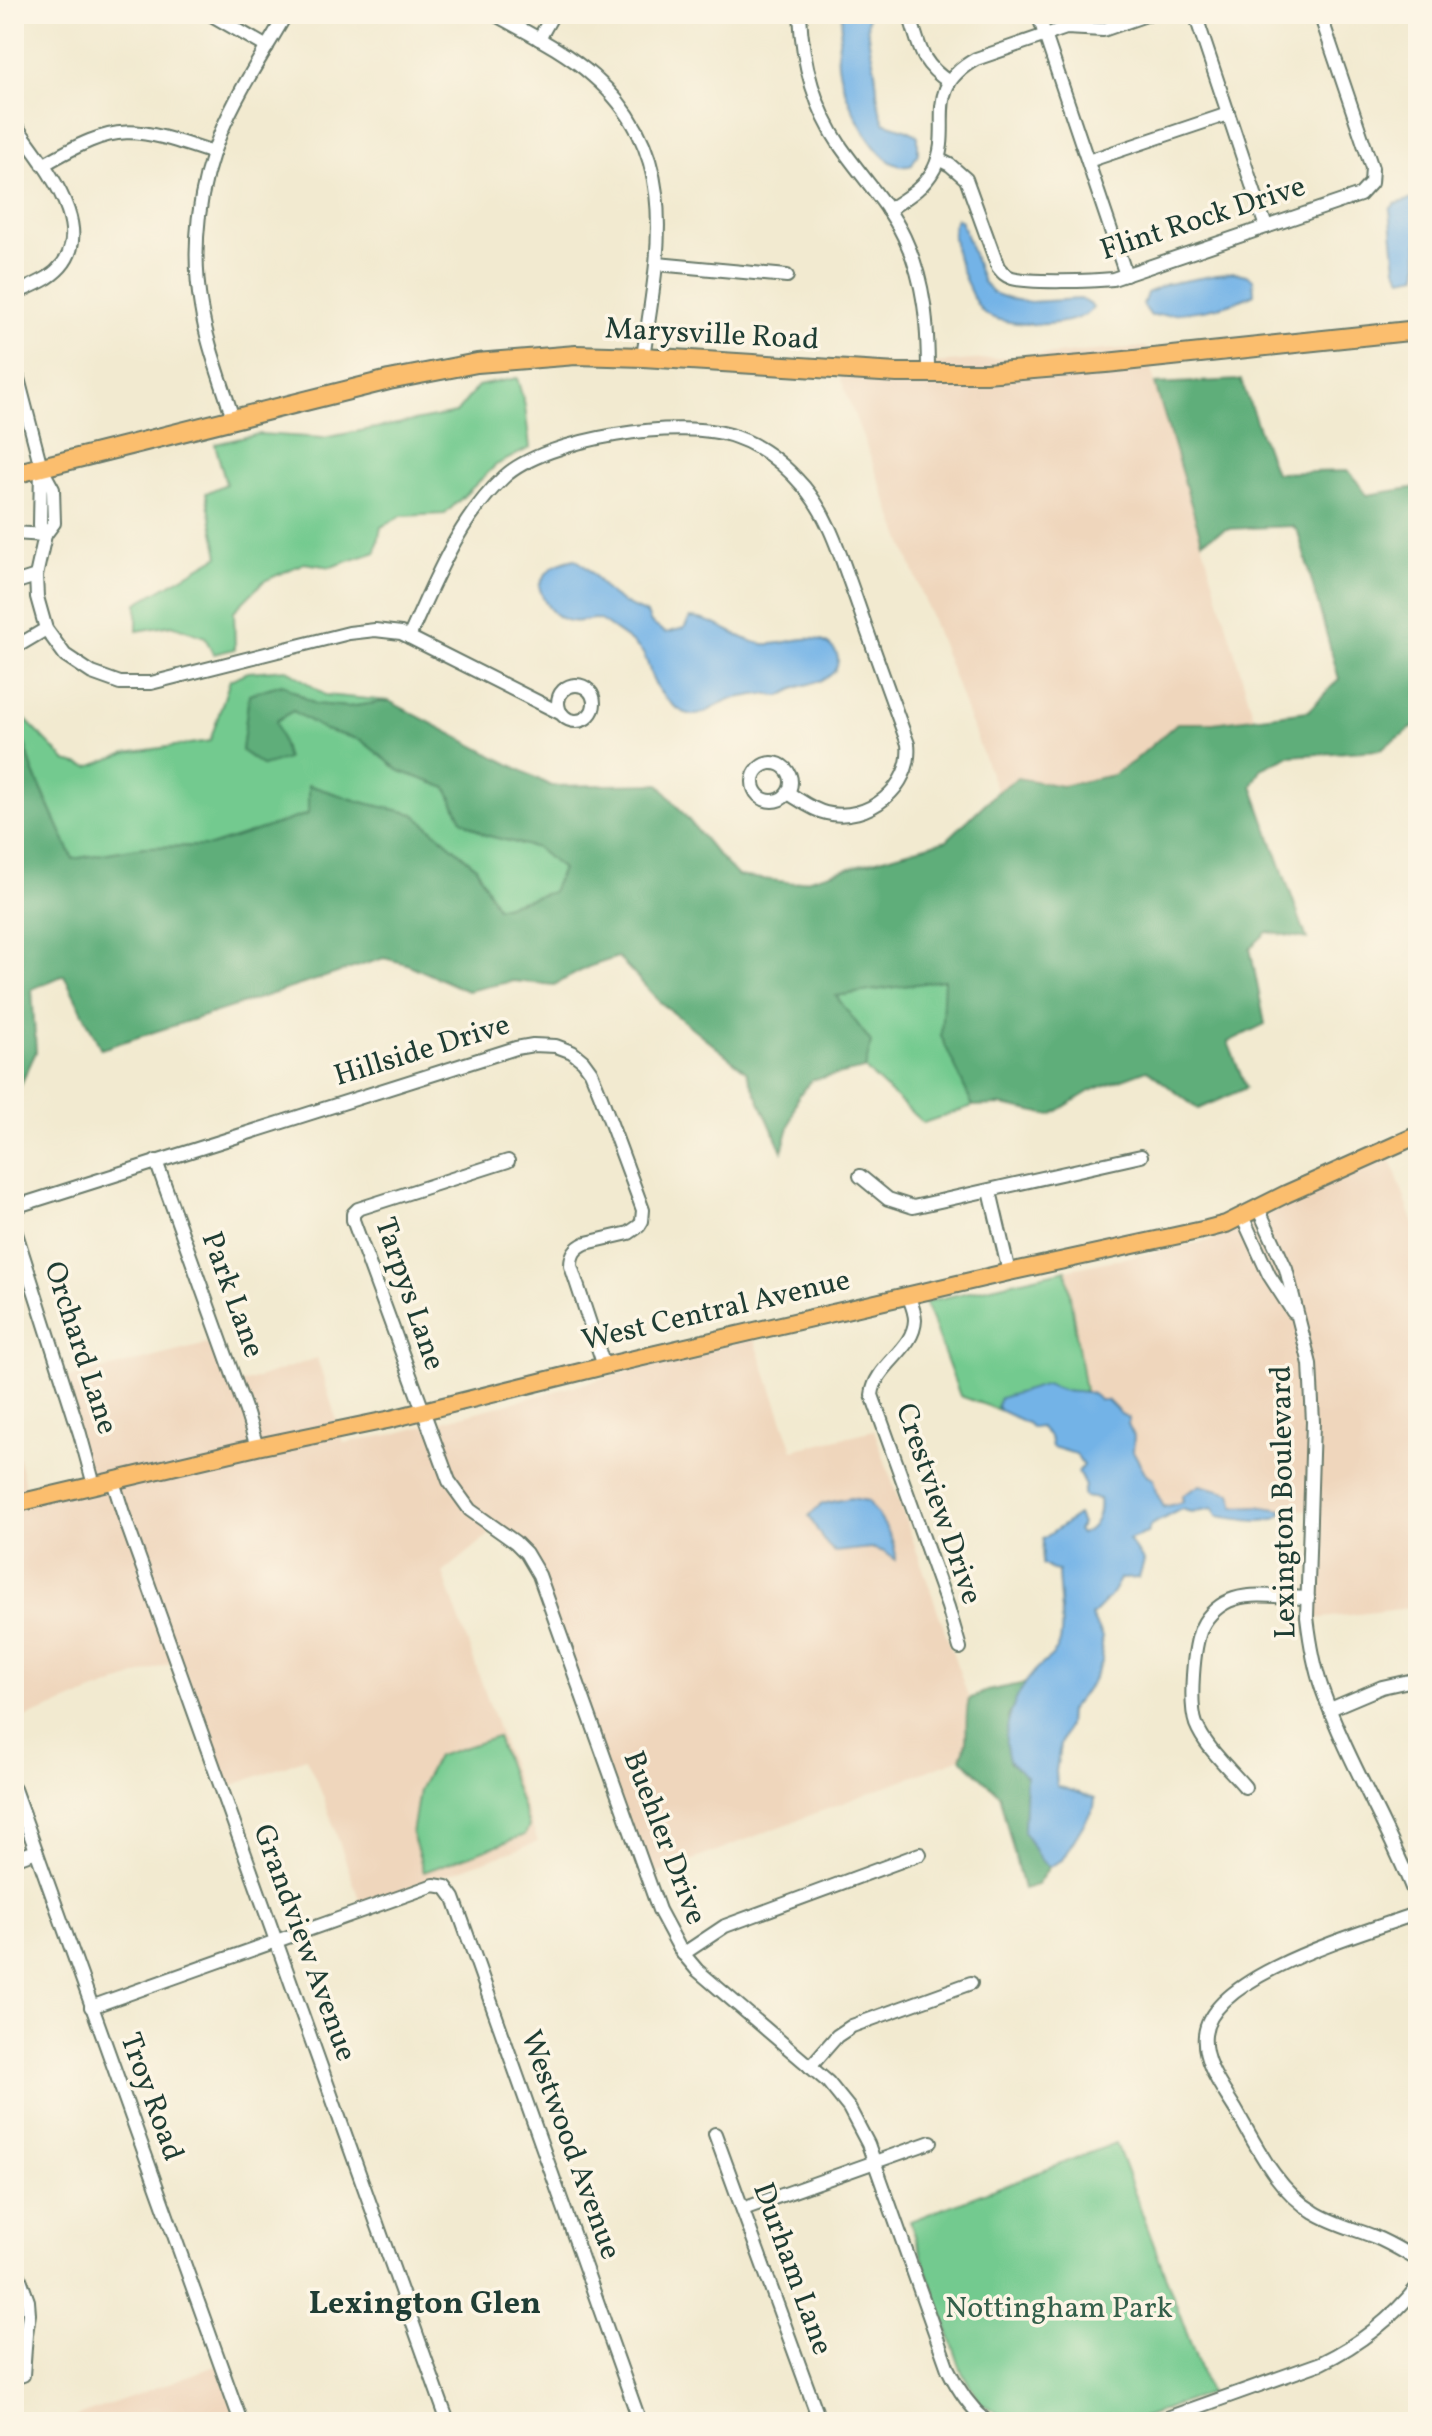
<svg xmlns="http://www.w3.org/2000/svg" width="1432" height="2436" viewBox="0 0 1432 2436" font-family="Vollkorn,serif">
  <rect width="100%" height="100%" fill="#fcf5e5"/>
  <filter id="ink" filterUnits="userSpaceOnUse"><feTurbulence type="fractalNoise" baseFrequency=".0125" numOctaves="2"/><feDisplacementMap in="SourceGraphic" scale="16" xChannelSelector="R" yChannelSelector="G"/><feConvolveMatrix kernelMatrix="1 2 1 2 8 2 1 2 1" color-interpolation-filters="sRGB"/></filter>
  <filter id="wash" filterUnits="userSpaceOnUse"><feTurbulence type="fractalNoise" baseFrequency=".006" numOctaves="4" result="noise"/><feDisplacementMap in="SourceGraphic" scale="32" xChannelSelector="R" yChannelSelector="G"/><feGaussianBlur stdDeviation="1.8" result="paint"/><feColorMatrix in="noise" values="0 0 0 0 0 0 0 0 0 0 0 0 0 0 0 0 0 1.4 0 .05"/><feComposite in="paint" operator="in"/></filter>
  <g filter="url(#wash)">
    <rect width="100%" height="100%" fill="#f2ead0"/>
    <g fill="#efd6bc">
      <polygon points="1146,347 1155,384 1254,717 1213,723 1177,723 1134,761 1113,775 1062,786 1017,778 997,792 834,361 908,365"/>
      <polygon points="1390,1157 1418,1235 1418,1607 1314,1619 1315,1510 1283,1510 1257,1506 1235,1507 1183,1502 1164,1507 1156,1492 1153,1479 1147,1476 1133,1451 1134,1436 1128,1424 1107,1400 1099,1400 1095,1394 1085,1391 1066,1270 1212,1240"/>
      <polygon points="754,1338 793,1450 874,1430 969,1699 965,1715 968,1743 961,1758 643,1879 535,1576 520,1552 493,1532 443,1573 538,1842 361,1905 323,1796 306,1758 226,1788 181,1659 14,1722 14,1438 26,1490 88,1478 58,1381 215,1342 231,1387 317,1358 344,1443 394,1434"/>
      <polygon points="218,2365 238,2422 61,2422"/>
    </g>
    <g fill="#73ca8f" stroke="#498462" stroke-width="2">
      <polygon points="517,378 525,406 530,448 496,465 445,514 401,516 381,527 376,552 331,567 304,563 264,581 234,611 235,649 213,654 205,637 172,625 137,631 137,603 219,556 206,493 226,484 215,444 259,434 323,438 456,413 478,386"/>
      <polygon points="287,669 325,695 389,701 348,707 315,704 282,684 249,694 242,751 263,766 276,721 293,711 325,730 361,740 400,771 447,788 462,820 485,835 537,848 562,869 552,892 497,908 476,867 414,814 361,802 309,785 308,814 210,846 144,847 73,859 33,770 14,708 66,761 89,767 126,753 210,741 230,680 248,672"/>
      <polygon points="945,979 942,1036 973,1106 923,1123 865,1069 871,1042 836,996"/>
      <polygon points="1066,1270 1085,1391 1070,1393 1056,1388 997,1405 999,1410 960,1396 925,1302"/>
      <polygon points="497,1737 529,1826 525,1835 424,1872 412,1834 419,1790 437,1756"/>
      <polygon points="1116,2143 1209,2393 1131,2422 1012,2422 981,2403 962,2372 910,2221"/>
    </g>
    <g fill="#5eae7a" stroke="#3e7657" stroke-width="2">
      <polygon points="1241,380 1275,473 1349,471 1367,495 1418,487 1418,724 1379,750 1288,756 1261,769 1252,786 1307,939 1267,932 1250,948 1265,1024 1228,1042 1246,1088 1198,1109 1147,1070 1090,1091 1051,1115 1001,1105 973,1106 941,1036 944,980 836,996 871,1042 865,1069 812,1080 798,1096 782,1151 746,1071 660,1002 618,957 588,967 554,985 513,981 467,991 407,964 384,958 101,1049 64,975 32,989 36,1052 14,1099 14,709 33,771 73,859 144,847 210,846 308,814 308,785 361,802 414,814 476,867 497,908 552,892 562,869 537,848 485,835 462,820 447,788 400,771 361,740 325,730 293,711 276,721 287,759 263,766 242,751 249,694 282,684 315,704 348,707 389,701 551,786 659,784 715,852 738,876 795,883 947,840 997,792 1017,778 1062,786 1113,775 1134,761 1177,723 1213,723 1308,711 1339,679 1298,532 1293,526 1226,529 1202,541 1155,384"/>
      <path d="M1026 1683 1008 1717 1009 1762 1026 1776 1024 1833C1033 1844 1037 1860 1049 1867L1037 1885 1023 1889 999 1794 961 1758C971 1737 963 1721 969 1699L987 1691Z"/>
    </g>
    <g fill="#73b3e7" stroke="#49788e" stroke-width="2">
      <path d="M842 14H868C865 35 872 51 875 71 878 91 876 103 884 122 896 127 908 128 918 136V153L912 165C877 178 841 91 838 64 836 47 842 31 842 14Z"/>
      <polygon points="1413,199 1418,199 1418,275 1402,278 1396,268 1390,209 1395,204"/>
      <path d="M956 218 961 221 983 282 993 293 1010 299 1030 302 1080 299 1090 304 1093 308C1077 329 1009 328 987 315 973 308 957 259 954 243 952 235 953 226 956 218Z"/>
      <path d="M1233 272 1246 275 1253 279 1254 294C1223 310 1185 313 1151 316L1143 305 1147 293 1167 284Z"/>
      <path d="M575 559C593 570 594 578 607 591 619 602 633 608 647 614L651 623 666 633 684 628 690 618C719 619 739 642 764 644 783 646 807 633 824 642 831 645 838 652 838 660 837 682 810 682 796 688 791 690 784 695 779 696 777 696 769 694 767 694 757 694 742 697 731 699 713 704 702 723 681 711 670 704 658 692 653 680 649 671 648 660 642 652 633 641 620 634 609 626 595 616 596 619 581 621 558 625 544 606 539 586 547 568 556 563 575 559Z"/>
      <path d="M1047 1384C1055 1388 1065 1392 1074 1392 1085 1392 1091 1390 1099 1400H1107L1121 1414 1129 1418 1128 1424 1134 1436 1133 1451 1147 1476 1153 1479 1156 1492 1164 1507 1183 1502 1182 1496 1200 1485 1231 1493 1235 1507 1257 1506 1283 1510 1282 1514C1267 1527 1236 1518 1217 1516L1213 1508 1191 1512 1181 1509 1151 1525 1147 1533 1128 1540 1144 1561 1139 1578 1120 1579 1110 1597 1091 1616 1102 1637V1662L1091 1684 1069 1711 1068 1725 1060 1745 1056 1771 1057 1786 1095 1798 1094 1807 1062 1860 1049 1867C1037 1860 1033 1844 1024 1833L1026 1776C1020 1771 1011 1765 1009 1759 999 1732 1016 1692 1034 1672 1042 1663 1055 1657 1059 1645 1065 1628 1058 1590 1058 1571L1052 1570 1042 1564 1043 1539 1078 1515 1082 1524 1077 1530 1080 1534C1095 1530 1101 1514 1099 1499L1084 1497 1083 1494 1085 1486 1078 1472 1083 1465 1076 1454 1052 1447 1050 1437 1040 1427 1032 1428 1027 1423 999 1410 997 1405 1000 1398Z"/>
      <path d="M851 1498 868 1501C880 1518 896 1538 896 1560L884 1552 871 1548 835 1552 823 1540 809 1516 822 1504Z"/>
    </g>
  </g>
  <g filter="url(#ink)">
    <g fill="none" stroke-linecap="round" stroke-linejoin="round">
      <g stroke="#697a6b" stroke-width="16">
        <g id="minor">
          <polyline points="210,14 267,47"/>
          <path d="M494 14C528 33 564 50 593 76 683 154 658 254 643 357"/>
          <path d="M800 14C802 61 814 107 841 147 862 177 888 204 904 237 925 281 928 325 928 374"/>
          <path d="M909 14C920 46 919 62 949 82"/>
          <polyline points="1038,14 1126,275"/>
          <polyline points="1195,14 1266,227"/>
          <polyline points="539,39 553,14"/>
          <path d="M14 123C41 162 109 238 47 278 37 284 25 289 14 294"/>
          <path d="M938 159 950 165 966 179 998 267C1002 272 1005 276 1012 278 1029 283 1094 281 1113 279L1360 195 1371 183 1372 168 1320 14"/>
          <polyline points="1088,161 1228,114"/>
          <path d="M43 165C118 121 133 126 213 153"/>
          <path d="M888 210C906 198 924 188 934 169 955 126 920 90 976 59L1066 28 1103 30 1149 14"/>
          <polyline points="657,264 787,276"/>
          <polyline points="14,363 41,467 40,525 45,535"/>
          <path d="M233 419C222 382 207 345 201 307 191 249 198 187 221 132 238 91 264 53 286 14"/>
          <polyline points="41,467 53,489 54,523 45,535 36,576 37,597 46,629 65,655 92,673 120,683 151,683 349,633 375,630 401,633 562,714"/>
          <polyline points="14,533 45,535"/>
          <polyline points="14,583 36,576"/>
          <path d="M409 637C435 581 457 521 504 477 546 438 682 417 736 437 762 446 786 466 804 487 830 518 841 558 855 596 872 645 890 695 908 744 913 787 868 823 826 813 812 810 800 800 788 793"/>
          <polyline points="14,648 46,629"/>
          <circle cx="576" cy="703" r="18"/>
          <circle cx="772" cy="782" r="19"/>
          <polyline points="156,1161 247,1414 257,1447"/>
          <path d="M508 1161 358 1209 353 1214V1220L449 1481 470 1510 515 1542 526 1553 539 1575 659 1910 681 1951 697 1970 828 2082 849 2108 868 2144 948 2369C958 2390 970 2407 987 2422"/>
          <polyline points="860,1176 888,1199 913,1207 1141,1156"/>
          <polyline points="990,1191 1009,1272"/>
          <path d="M14 1207 516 1048 533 1045 556 1046 572 1052 583 1061 591 1072 600 1094 643 1210 642 1221 639 1226 629 1233 586 1243C575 1248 571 1254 571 1266L604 1366"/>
          <path d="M1258 1208 1286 1269 1310 1364 1313 1422 1307 1617C1310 1642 1314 1666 1322 1689 1348 1763 1391 1830 1418 1903"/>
          <polyline points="1242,1216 1269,1275 1293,1312"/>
          <polyline points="14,1227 80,1434 94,1485"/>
          <path d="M908 1295C911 1303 915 1311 915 1320 914 1350 875 1365 872 1395L948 1607 960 1648"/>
          <polyline points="113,1481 123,1513 448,2422"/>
          <polyline points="1330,1709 1382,1687 1418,1679"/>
          <path d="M1245 1787C1229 1768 1205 1747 1196 1724 1189 1704 1193 1646 1202 1627 1208 1614 1221 1603 1234 1599 1257 1592 1284 1598 1308 1598"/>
          <polyline points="14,1789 241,2422"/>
          <polyline points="14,1859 36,1851"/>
          <path d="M1418 1913C1367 1932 1211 1974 1205 2035 1202 2063 1224 2090 1237 2112 1258 2149 1277 2190 1314 2212 1333 2224 1355 2229 1375 2237 1390 2243 1404 2252 1418 2260"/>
          <polyline points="683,1954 725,1926 920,1854"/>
          <polyline points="91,2007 434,1885 446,1887 454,1898 640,2422"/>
          <polyline points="810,2067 837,2036 852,2026 971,1983"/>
          <polyline points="715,2134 820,2422"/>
          <polyline points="743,2209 931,2142"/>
          <polyline points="14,2262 28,2301 29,2314 26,2334 23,2375 14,2378"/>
          <path d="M1156 2422 1321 2363C1360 2344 1391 2320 1418 2286"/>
        </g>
      </g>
      <g stroke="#697a6b" stroke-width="20">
        <polyline id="major" points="14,1504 257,1447 387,1420 604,1366 1009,1272 1207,1229 1226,1224 1286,1194 1418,1135"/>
      </g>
      <g stroke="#697a6b" stroke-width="22">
        <polyline id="highway" points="14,474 389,380 477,363 576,355 643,357 897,373 986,373 1106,363 1418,330"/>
      </g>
      <use href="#minor" stroke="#fff" stroke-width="12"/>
      <use href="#major" stroke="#fbbe6e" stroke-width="16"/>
      <use href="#highway" stroke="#fbbe6e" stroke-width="18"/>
    </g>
  </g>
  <g text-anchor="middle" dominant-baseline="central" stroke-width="7" stroke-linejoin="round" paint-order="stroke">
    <g font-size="30" fill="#1f3d34" stroke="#fcf5e5">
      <text transform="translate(1203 219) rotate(-18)">Flint Rock Drive</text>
      <text transform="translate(712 335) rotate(3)">Marysville Road</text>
      <text transform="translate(422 1051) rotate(-17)">Hillside Drive</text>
      <text transform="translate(409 1294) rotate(71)">Tarpys Lane</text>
      <text transform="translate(232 1295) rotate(70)">Park Lane</text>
      <text transform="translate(716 1311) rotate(-13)">West Central Avenue</text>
      <text transform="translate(80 1348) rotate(72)">Orchard Lane</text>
      <text transform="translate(1284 1502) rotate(-91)">Lexington Boulevard</text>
      <text transform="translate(938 1504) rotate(71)">Crestview Drive</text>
      <text transform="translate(664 1838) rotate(69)">Buehler Drive</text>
      <text transform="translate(304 1943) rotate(70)">Grandview Avenue</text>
      <text transform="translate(151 2097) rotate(70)">Troy Road</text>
      <text transform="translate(570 2145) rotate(70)">Westwood Avenue</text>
      <text transform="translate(792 2269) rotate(70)">Durham Lane</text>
    </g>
    <g font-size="30" fill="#34604b" stroke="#fcf5e5">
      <text x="1059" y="2309">Nottingham Park</text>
    </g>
    <g font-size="32" font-weight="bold" fill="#1f3d34" stroke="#fcf5e5">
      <text x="425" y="2305">Lexington Glen</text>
    </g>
  </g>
  <rect width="1432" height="2436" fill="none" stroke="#fcf5e5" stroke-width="48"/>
</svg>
